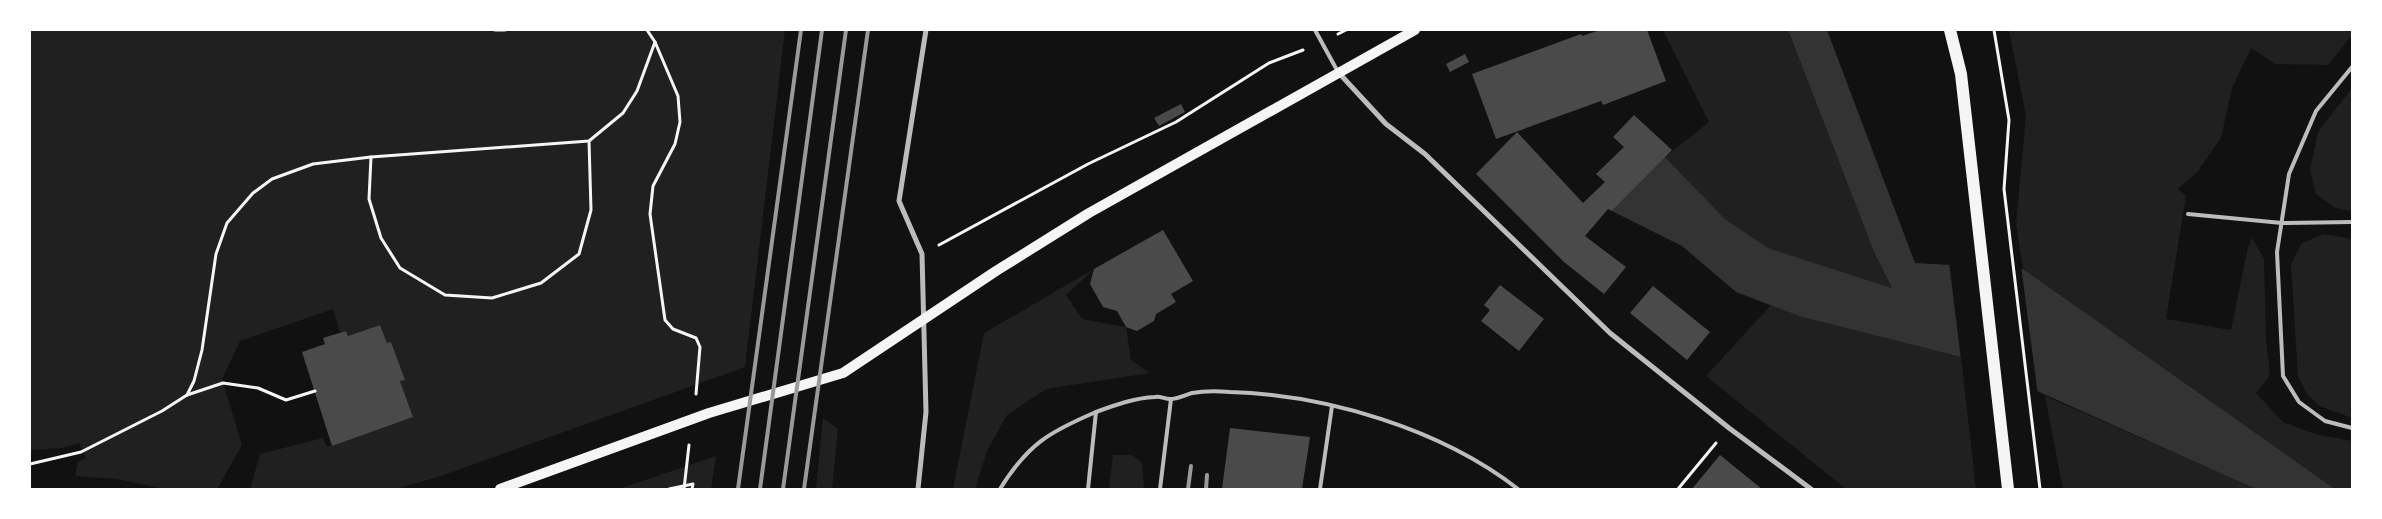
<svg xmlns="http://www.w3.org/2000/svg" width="2382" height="519" viewBox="0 0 2382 519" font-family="'DM Sans',sans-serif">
  <rect width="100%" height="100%" fill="#111"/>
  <g fill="#202020">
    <polygon points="30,30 785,30 745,367 438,477 395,489 250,489 260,454 323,438 327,447 413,417 400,381 404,380 391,342 387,343 380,325 348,336 346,331 340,332 333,309 240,341 222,379 242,445 217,489 164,489 117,479 75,476 78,462 86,458 79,443 62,448 30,450"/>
    <polygon points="1663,30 1788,30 1874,252 1892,288 1768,248 1725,219 1665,157 1709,122"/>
    <polygon points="2009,30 2352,30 2352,35 2328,65 2275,64 2251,48 2232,88 2221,138 2197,172 2178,189 2186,196 2166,319 2231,330 2248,247 2252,238 2264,259 2266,340 2270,375 2256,393 2283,422 2315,434 2352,441 2352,489 2335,489 2023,269 2016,224 2026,116"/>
    <polygon points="2352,88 2352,211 2335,208 2316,194 2310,170 2318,132"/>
    <polygon points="2324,234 2352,239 2352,418 2320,406 2307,394 2298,376 2291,264 2302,243"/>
    <polygon points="1094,269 1066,295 1082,319 1126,327 1131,360 1150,373 1046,389 1007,415 987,451 975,489 953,489 984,333"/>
    <polygon points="1771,305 1802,317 1961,357 1976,489 1846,489 1706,376"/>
    <polygon points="2045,396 2255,488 2256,489 2063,489"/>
    <polygon points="823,418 838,429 832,489 816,489"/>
    <polygon points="1113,455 1132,455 1142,463 1144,489 1109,489"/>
    <polygon points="716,456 711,489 619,489"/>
  </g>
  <polygon fill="#333" points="1788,30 1827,30 1915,263 2023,269 2335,489 2256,489 1961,357 1802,317 1736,292 1682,246 1612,211 1665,157 1725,219 1768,248 1892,288 1874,252"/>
  <polygon fill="#111" points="1949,262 2021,266 2038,395 1961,360"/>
  <g fill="#4a4a4a">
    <polygon points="1600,30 1647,30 1666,81 1603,105 1601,101 1496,139 1472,74 1581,34 1582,36"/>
    <polygon points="1465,54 1469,62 1450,72 1446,64"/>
    <polygon points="1181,104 1185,112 1159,126 1154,118"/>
    <polygon points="1634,115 1672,150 1612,211 1608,209 1585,236 1626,267 1604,294 1564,262 1476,174 1517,132 1583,203 1605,182 1596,174 1624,147 1613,137"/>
    <polygon points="1163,230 1193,281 1171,294 1176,302 1156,314 1154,321 1137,331 1126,327 1117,311 1103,307 1090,284 1094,269"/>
    <polygon points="1500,285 1544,319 1519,351 1481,321 1490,310 1484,305"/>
    <polygon points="1653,286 1710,332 1687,360 1630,313"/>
    <polygon points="380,325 387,343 391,342 405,380 400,381 413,417 332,446 302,352 325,344 323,338 346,331 348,336"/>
    <polygon points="1230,428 1310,437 1302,489 1222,489"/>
    <polygon points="1720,455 1762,489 1692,489"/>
  </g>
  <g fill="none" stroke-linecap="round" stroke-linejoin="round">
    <g stroke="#f5f5f5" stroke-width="3">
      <polyline points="495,30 505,30"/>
      <polyline points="1994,30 2009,120 2004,189 2040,489"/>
      <polyline points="1338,34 1346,30"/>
      <polyline points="655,42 678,96 680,122 675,144 653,186 650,214 665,320 673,329 696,338 700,347 696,394"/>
      <polyline points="371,157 369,199 381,238 400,268 445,295 492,298 541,283 579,254 591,210 589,141"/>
      <polyline points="939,245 1088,164 1176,122 1269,63 1303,50"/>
      <polyline points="187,395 223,383 258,388 286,400 315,391"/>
      <polyline points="30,464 81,452 162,411 187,395 194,381 202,350 216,254 227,223 253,193 272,179 313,164 371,157 589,141 623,113 637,91 655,42 647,30"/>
      <polyline points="669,489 693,484 692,489"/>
      <polyline points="684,489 689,445"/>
      <polyline points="1678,489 1716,443"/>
    </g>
    <g stroke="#bcbcbc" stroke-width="4">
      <polyline points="1315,30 1338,72"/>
      <polyline points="2352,67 2316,111 2289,174 2277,252 2283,376 2299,402 2325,421 2352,428"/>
      <polyline points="2188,214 2282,223 2352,222"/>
      <path d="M1000 489C1028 444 1049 432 1096 412"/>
      <path d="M1088 489 1096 412C1115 405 1134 398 1155 397 1160 396 1165 399 1170 399 1177 399 1185 395 1192 393 1203 391 1218 391 1230 392 1327 395 1441 429 1518 489"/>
      <polyline points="1160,489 1171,399"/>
      <polyline points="1320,489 1332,406"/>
    </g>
    <g stroke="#bcbcbc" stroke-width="5">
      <polyline points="1338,72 1386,124 1425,154 1610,333 1729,428 1811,489"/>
      <polyline points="918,489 926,412 922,254 899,201 926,30"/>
    </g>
    <polyline stroke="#f5f5f5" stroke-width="10" points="500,489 709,413 843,373 996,271 1089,213 1415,30"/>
    <polyline stroke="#f5f5f5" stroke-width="12" points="1950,30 1961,74 2008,489"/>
    <g stroke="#9a9a9a" stroke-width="4">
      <polyline points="738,489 801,30"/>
      <polyline points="760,489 822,30"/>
      <polyline points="783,489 846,30"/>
      <polyline points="804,489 868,30"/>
      <polyline points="1188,489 1191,466"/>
      <polyline points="1206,489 1207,475"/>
    </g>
  </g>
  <rect width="2382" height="519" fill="none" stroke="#ffffff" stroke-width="62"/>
</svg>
